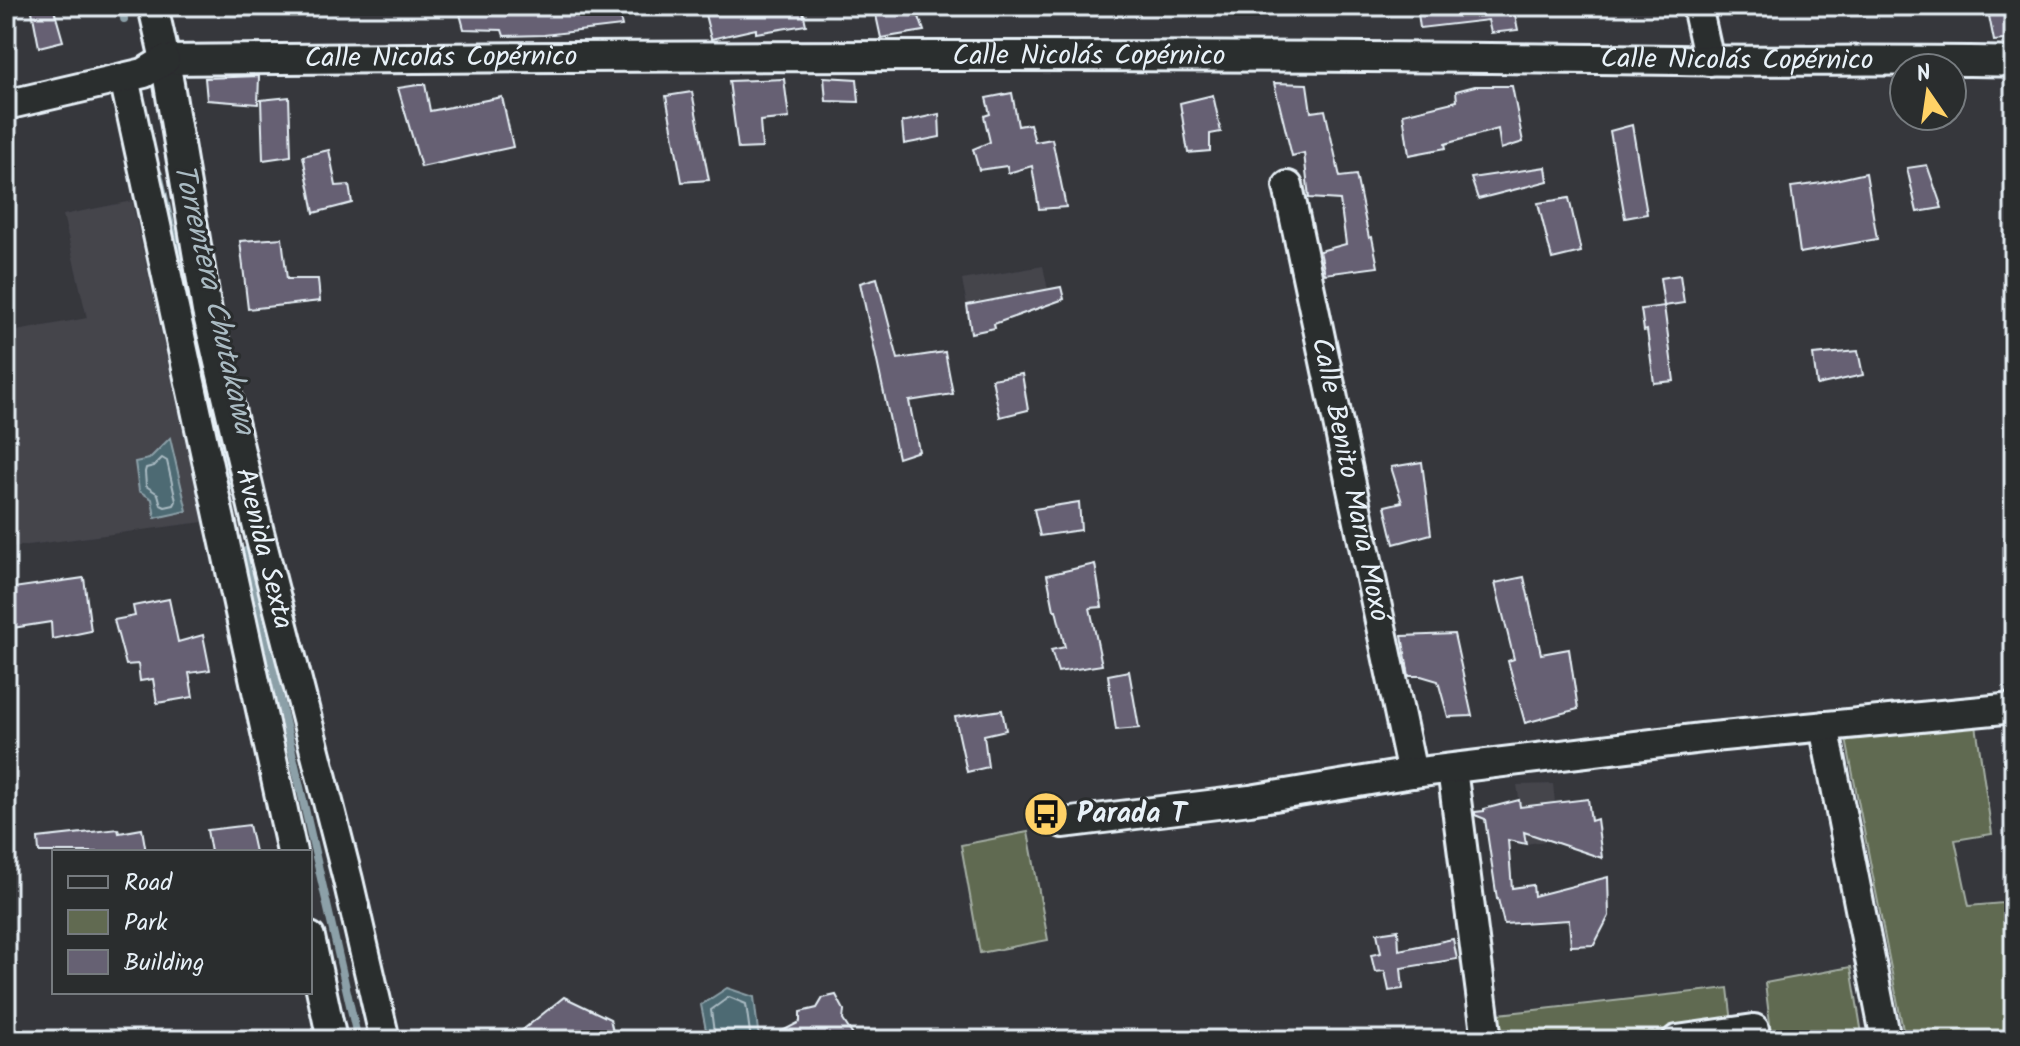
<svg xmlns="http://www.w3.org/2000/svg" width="2020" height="1046" viewBox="0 0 2020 1046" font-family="Kalam,sans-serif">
  <rect width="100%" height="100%" fill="#36373c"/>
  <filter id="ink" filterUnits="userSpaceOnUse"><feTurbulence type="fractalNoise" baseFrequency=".0125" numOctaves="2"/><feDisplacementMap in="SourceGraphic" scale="16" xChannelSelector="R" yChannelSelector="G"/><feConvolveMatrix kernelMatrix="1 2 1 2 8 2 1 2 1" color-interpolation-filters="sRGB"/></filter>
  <g filter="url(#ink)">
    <g fill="#44444c">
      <polygon points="132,201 203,522 6,548 6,333 87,318 63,215"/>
      <polygon points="1043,266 1048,290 967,305 962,280"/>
      <polygon points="1553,784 1559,839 1526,844 1517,785"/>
    </g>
    <g fill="#616a51" stroke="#a4aea4" stroke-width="2">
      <polygon points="1976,725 1992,834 1955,840 1969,906 2014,902 2014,1040 1905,1040 1846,739"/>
      <polygon points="1028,832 1048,940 980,953 961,845"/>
      <polygon points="1851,967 1863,1040 1772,1040 1765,983"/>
      <polygon points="1728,988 1732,1023 1582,1040 1502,1040 1499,1014"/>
    </g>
    <g fill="#4e6a73" stroke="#8ca0a8" stroke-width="2">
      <polygon points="170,438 187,511 155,518 152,499 139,491 135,462 149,459"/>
      <polygon points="727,988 754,997 759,1040 708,1040 701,1005"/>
    </g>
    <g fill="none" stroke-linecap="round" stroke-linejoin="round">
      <g stroke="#aabbc3" stroke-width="2">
        <polygon points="162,458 167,461 176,501 174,505 165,507 161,505 158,494 146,486 145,472 146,468 154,466"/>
        <polyline points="715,1040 711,1010 729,997 746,1004 751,1040"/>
      </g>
      <g stroke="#8ca0a8" stroke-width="8">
        <polyline points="122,6 124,19"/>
        <polyline points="159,174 232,486"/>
        <polyline points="246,551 358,1040"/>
      </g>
    </g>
    <g fill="#666173" stroke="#e8f1f8" stroke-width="2">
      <polygon points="31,6 53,6 63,41 39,47"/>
      <polygon points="458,6 617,6 622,26 544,35 504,36 502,30 464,29"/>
      <polygon points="703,6 802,6 806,25 756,33 756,29 711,39"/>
      <polygon points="874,6 897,6 899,12 916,8 924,31 881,38"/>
      <polygon points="1417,6 1513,6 1518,30 1491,33 1488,20 1420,28"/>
      <polygon points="1987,6 2008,6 2014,39 1994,41"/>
      <polygon points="259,76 258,104 207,100 205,78"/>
      <polygon points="824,77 857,79 859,102 826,101"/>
      <polygon points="784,79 789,118 760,121 762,148 738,149 729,81"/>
      <polygon points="1274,83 1307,84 1311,112 1325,110 1340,177 1356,175 1369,238 1372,237 1378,267 1325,274 1320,251 1346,244 1340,200 1309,198 1304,153 1292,156"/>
      <polygon points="425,84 430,111 502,97 513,147 421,167 398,88"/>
      <polygon points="1475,86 1512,86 1523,142 1501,149 1498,129 1445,144 1446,148 1409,155 1403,114 1457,101 1456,91"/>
      <polygon points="692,92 709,180 682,182 666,96"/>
      <polygon points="1012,93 1018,126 1030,124 1035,142 1052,139 1066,207 1039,209 1032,166 1008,173 1007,166 979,170 973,149 990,142 984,116 990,114 986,98"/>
      <polygon points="1213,95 1221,132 1210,134 1210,151 1188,153 1180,103"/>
      <polygon points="289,97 291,156 263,160 261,100"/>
      <polygon points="939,114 940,137 904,144 902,122"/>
      <polygon points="1632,125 1647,214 1625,218 1610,131"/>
      <polygon points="329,150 336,186 349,185 352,203 314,213 303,156"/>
      <polygon points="1927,165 1942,208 1917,212 1907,168"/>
      <polygon points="1546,167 1548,181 1478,199 1471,178"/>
      <polygon points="1866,173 1877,239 1800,253 1791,187 1822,183"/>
      <polygon points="1569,198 1581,252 1552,259 1538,203"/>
      <polygon points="282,238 287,279 318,279 320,301 248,309 240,241"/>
      <polygon points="1680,275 1684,303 1664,306 1660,278"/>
      <polygon points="877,278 898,359 945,352 953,394 909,401 919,451 898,458 860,283"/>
      <polygon points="1061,287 1064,299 994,324 995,328 971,333 967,305"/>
      <polygon points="1664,306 1674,381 1654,383 1647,330 1644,331 1641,309"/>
      <polygon points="1858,351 1863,375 1817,385 1813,355"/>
      <polygon points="1022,374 1028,410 1000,417 992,379"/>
      <polygon points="1422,462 1431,534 1394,544 1385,506 1402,502 1391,467"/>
      <polygon points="1079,502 1081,530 1040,536 1034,509"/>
      <polygon points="1095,564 1102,607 1090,608 1102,665 1058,672 1051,650 1065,647 1056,610 1054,610 1047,575"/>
      <polygon points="1524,577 1541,654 1569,649 1578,709 1525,723 1508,661 1514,659 1495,583"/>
      <polygon points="84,578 91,631 52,639 51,622 6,629 6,589"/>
      <polygon points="169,599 178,642 203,635 210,670 189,673 193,697 157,703 153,679 140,681 138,664 126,665 114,620 135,616 133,606"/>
      <polygon points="1454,634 1472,716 1448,717 1438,681 1421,676 1409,676 1402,636"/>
      <polygon points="1129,671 1139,728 1116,730 1108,675"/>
      <polygon points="1002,710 1006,730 984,735 988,767 967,772 955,717"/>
      <polygon points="1588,799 1591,821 1597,819 1602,858 1524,832 1526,844 1508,840 1512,888 1533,885 1534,896 1608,877 1609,916 1594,945 1571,946 1569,920 1504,924 1498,899 1497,899 1485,819 1475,815 1475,812 1484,811 1484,809 1519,800 1520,807"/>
      <polygon points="249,825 255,852 211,852 207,830"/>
      <polygon points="118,829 119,833 142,829 146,852 39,852 38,838"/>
      <polygon points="1398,930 1399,950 1453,939 1457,959 1401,968 1403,989 1389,991 1385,971 1375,972 1371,955 1381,953 1377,933"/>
      <polygon points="836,995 844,1010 843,1020 856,1040 765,1040 800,1022 800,1012 817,1008 823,998"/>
      <polygon points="564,997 610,1019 615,1040 510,1040"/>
    </g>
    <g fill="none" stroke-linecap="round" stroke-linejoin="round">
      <g stroke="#e8f1f8" stroke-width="34">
        <g id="minor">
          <path id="s1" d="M153 6 165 60 207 311 258 528 348 880 385 1040"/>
          <polyline points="1697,6 1709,61"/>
          <path id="s2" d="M165 60C670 55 1175 54 1679 60 1791 62 1903 59 2014 62"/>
          <polyline points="124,78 292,852"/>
          <polyline points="6,105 144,73 165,60"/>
          <path id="s3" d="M1288 186 1412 773"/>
          <polyline points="1824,726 1886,1040"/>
          <polyline points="1452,769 1487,1040"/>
          <polyline points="1063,823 1250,800 1412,773 1702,738 2014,708"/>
          <polyline points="310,937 332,1040"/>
          <polyline points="1677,1040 1754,1029"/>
        </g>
      </g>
      <use href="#minor" stroke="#2a2d2e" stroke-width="28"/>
    </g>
  </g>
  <defs>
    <g id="bus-disc" transform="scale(2.3)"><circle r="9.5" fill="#ffd166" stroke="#2a2d2e"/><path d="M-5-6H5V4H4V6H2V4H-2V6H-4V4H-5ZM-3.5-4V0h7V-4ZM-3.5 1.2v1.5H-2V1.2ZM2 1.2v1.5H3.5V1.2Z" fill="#111"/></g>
  </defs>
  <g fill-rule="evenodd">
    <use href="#bus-disc" x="1046" y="814"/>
  </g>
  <g text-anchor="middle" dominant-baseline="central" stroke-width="6" stroke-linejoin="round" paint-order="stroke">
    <g font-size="28" fill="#e8f1f8" stroke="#2a2d2e">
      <text stroke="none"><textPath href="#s2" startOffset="924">Calle Nicolás Copérnico</textPath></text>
      <text stroke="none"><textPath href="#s2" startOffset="276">Calle Nicolás Copérnico</textPath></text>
      <text stroke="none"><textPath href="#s2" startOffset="1572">Calle Nicolás Copérnico</textPath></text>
      <text stroke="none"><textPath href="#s3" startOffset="300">Calle Benito María Moxó</textPath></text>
      <text stroke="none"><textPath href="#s1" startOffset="554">Avenida Sexta</textPath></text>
    </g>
    <g font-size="28" font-weight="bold" fill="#e8f1f8" stroke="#2a2d2e" text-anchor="start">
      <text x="1077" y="814">Parada T</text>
    </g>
    <g font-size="30" font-style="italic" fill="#aabbc3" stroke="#2a2d2e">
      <text transform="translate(213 299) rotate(77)">Torrentera Chutakawa</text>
    </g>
  </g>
  <rect width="2020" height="1046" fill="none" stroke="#2a2d2e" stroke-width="32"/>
  <rect x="16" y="16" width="1988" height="1014" fill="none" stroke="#e8f1f8" stroke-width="3" filter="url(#ink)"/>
  <rect x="52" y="850" width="260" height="144" fill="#2a2d2e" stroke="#767b7f" stroke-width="2"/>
  <rect x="68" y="876" width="40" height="12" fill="#2a2d2e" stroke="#767b7f" stroke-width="2"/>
  <text x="124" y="890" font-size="24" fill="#e8f1f8">Road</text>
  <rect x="68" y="910" width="40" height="24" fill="#616a51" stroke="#767b7f" stroke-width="2"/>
  <text x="124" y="930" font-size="24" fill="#e8f1f8">Park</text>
  <rect x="68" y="950" width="40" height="24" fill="#666173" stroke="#767b7f" stroke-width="2"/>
  <text x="124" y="970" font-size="24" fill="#e8f1f8">Building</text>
  <g transform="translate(1928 92) rotate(347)"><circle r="38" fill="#2a2d2e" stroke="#767b7f" stroke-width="2"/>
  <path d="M0-6L14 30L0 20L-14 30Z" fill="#ffd166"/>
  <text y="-12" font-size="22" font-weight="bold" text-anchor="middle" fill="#e8f1f8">N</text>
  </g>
</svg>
